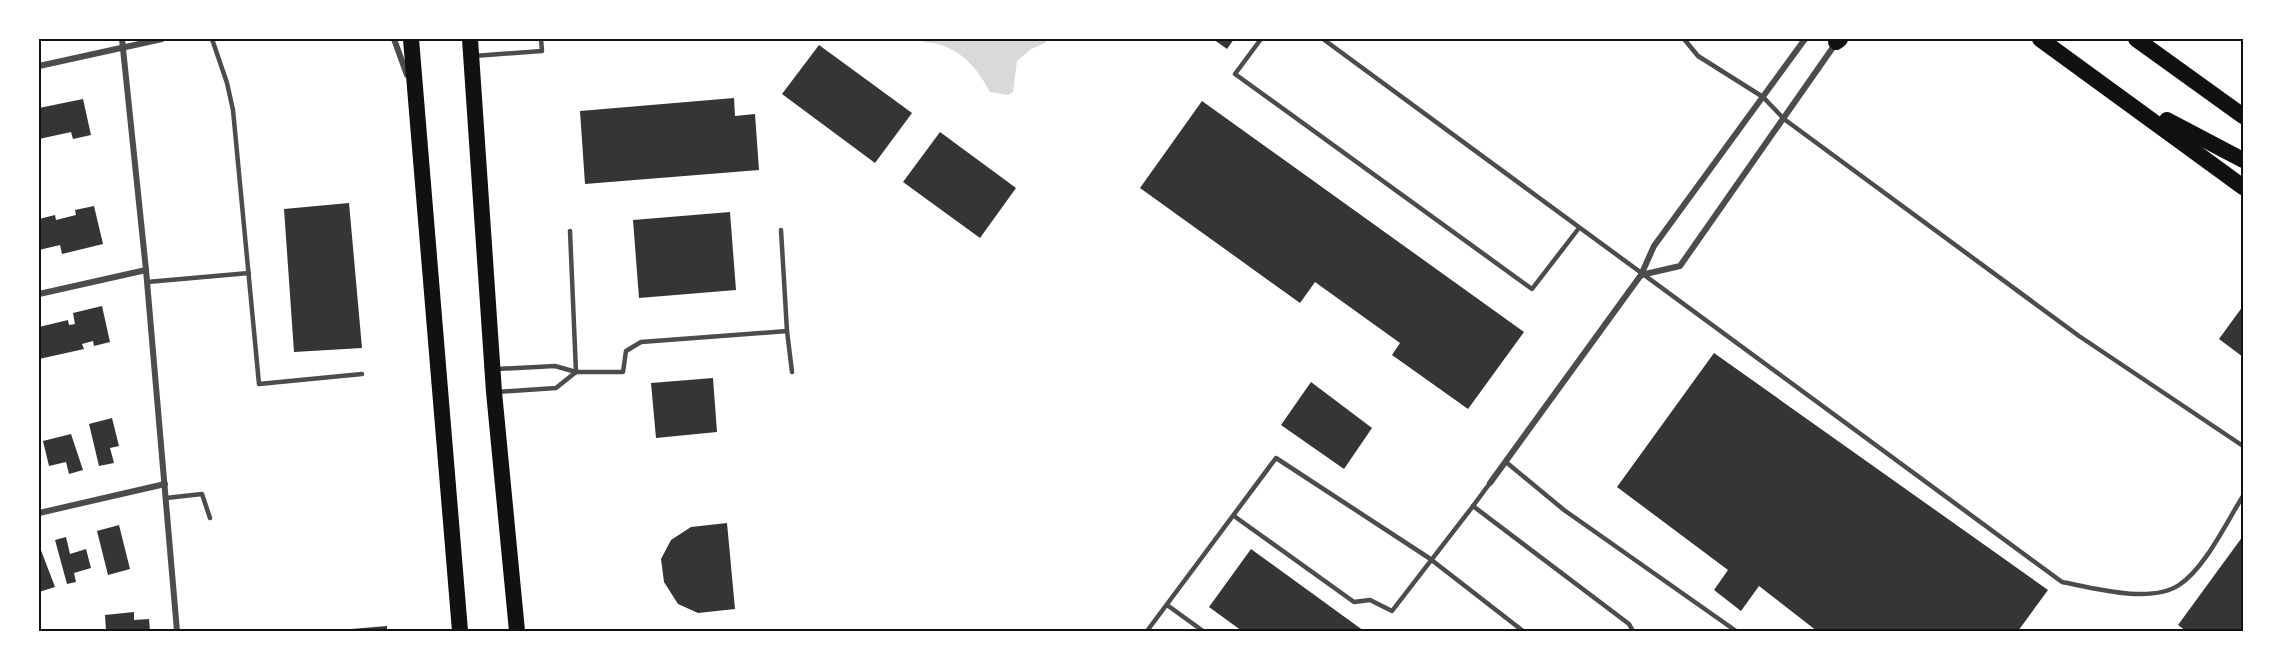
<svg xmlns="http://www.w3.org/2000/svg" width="2282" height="670" viewBox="0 0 2282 670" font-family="'Space Grotesk',sans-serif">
  <rect width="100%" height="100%" fill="#fff"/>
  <path fill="#d9d9d9" d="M918 39H1047L1045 43 1031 49 1017 61 1013 92 1008 95 990 92C978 70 966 54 941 45 933 42 925 44 918 39Z"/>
  <g fill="#353535">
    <polygon points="1213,39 1234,39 1227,49"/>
    <polygon points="819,45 912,113 875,163 782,94"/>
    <polygon points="734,98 735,116 755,114 759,170 585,184 580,111"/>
    <polygon points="83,99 91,135 73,139 71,132 39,139 39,108"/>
    <polygon points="1202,101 1524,332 1468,409 1392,355 1400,343 1315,282 1300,303 1140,188"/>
    <polygon points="940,132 1016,188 980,238 903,182"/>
    <polygon points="349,203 362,348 294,352 284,209"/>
    <polygon points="94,206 103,244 62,254 60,245 39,250 39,219 55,215 56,220 76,215 75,210"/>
    <polygon points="730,212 736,290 639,298 633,220"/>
    <polygon points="102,306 110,342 94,346 93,341 82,344 84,349 39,359 39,327 68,320 69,325 75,324 73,313"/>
    <polygon points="2243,306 2243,357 2219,339"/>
    <polygon points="1714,353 2048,590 2018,631 1817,631 1759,586 1741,611 1714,590 1728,570 1617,487"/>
    <polygon points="713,378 717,432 656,438 651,383"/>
    <polygon points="1311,382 1372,428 1344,469 1281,425"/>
    <polygon points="112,418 119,446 110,448 114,463 99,466 89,424"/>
    <polygon points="71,434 83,470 69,474 66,462 49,466 43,441"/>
    <polygon points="727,523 735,609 698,613 678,604 664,582 661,559 671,540 691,527"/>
    <polygon points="119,525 130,569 108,575 97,531"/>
    <polygon points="2243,536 2243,631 2186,631 2178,625"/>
    <polygon points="66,537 70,554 86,549 91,568 74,573 76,582 67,584 55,540"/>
    <polygon points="39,545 55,587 39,592"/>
    <polygon points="1251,549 1364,631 1242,631 1209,607"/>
    <polygon points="134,612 134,620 149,619 150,631 106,631 105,615"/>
    <polygon points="387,626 387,631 351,631 351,629"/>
  </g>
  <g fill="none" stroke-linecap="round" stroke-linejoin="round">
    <g stroke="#4c4c4c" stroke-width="4.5">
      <polyline points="212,39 227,83 233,110 259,384 362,374"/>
      <polyline points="1261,39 1235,74 1532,289 1579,228"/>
      <path d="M1323 39 2062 582C2093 588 2151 604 2179 585 2205 568 2226 523 2243 496"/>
      <polyline points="1684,39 1698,56 1763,97 1784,119 2079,336 2243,446"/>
      <polyline points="474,56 542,51 541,39"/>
      <polyline points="781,230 787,331"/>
      <polyline points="570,231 576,372 623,372 626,351 641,342 787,331 792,372"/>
      <polyline points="147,282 249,273"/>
      <polyline points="497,369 555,366 576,372 556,388 497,392"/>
      <polyline points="1506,462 1564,510 1736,631"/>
      <polyline points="1490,483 1473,506 1629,624 1633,631"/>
      <polyline points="166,498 202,494 210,518"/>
      <polyline points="1234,516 1354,602 1370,600 1392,611 1473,506"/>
      <polyline points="1167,605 1203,631"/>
      <polyline points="1147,631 1276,458 1429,558 1523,631"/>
    </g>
    <g stroke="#4c4c4c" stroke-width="6">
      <polyline points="122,39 146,270 177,631"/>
      <polyline points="394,39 407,75"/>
      <polyline points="39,66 162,39"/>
      <polyline points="1641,275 1680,266 1836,43"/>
      <polyline points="39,294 146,270"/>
      <polyline points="1490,483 1641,275 1654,246 1805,39"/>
      <polyline points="39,513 165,484"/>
    </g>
    <g stroke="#111" stroke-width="16">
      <polyline points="411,39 460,631"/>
      <polyline points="470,39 494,392 517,631"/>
      <polyline points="2040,39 2243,187"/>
      <polyline points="2136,39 2243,116"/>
      <polyline points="1836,42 1840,39"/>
      <polyline points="2167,120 2243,160"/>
    </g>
  </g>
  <rect width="2282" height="670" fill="none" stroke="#ffffff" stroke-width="81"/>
  <rect x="40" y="40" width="2202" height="590" fill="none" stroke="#111" stroke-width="2"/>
</svg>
